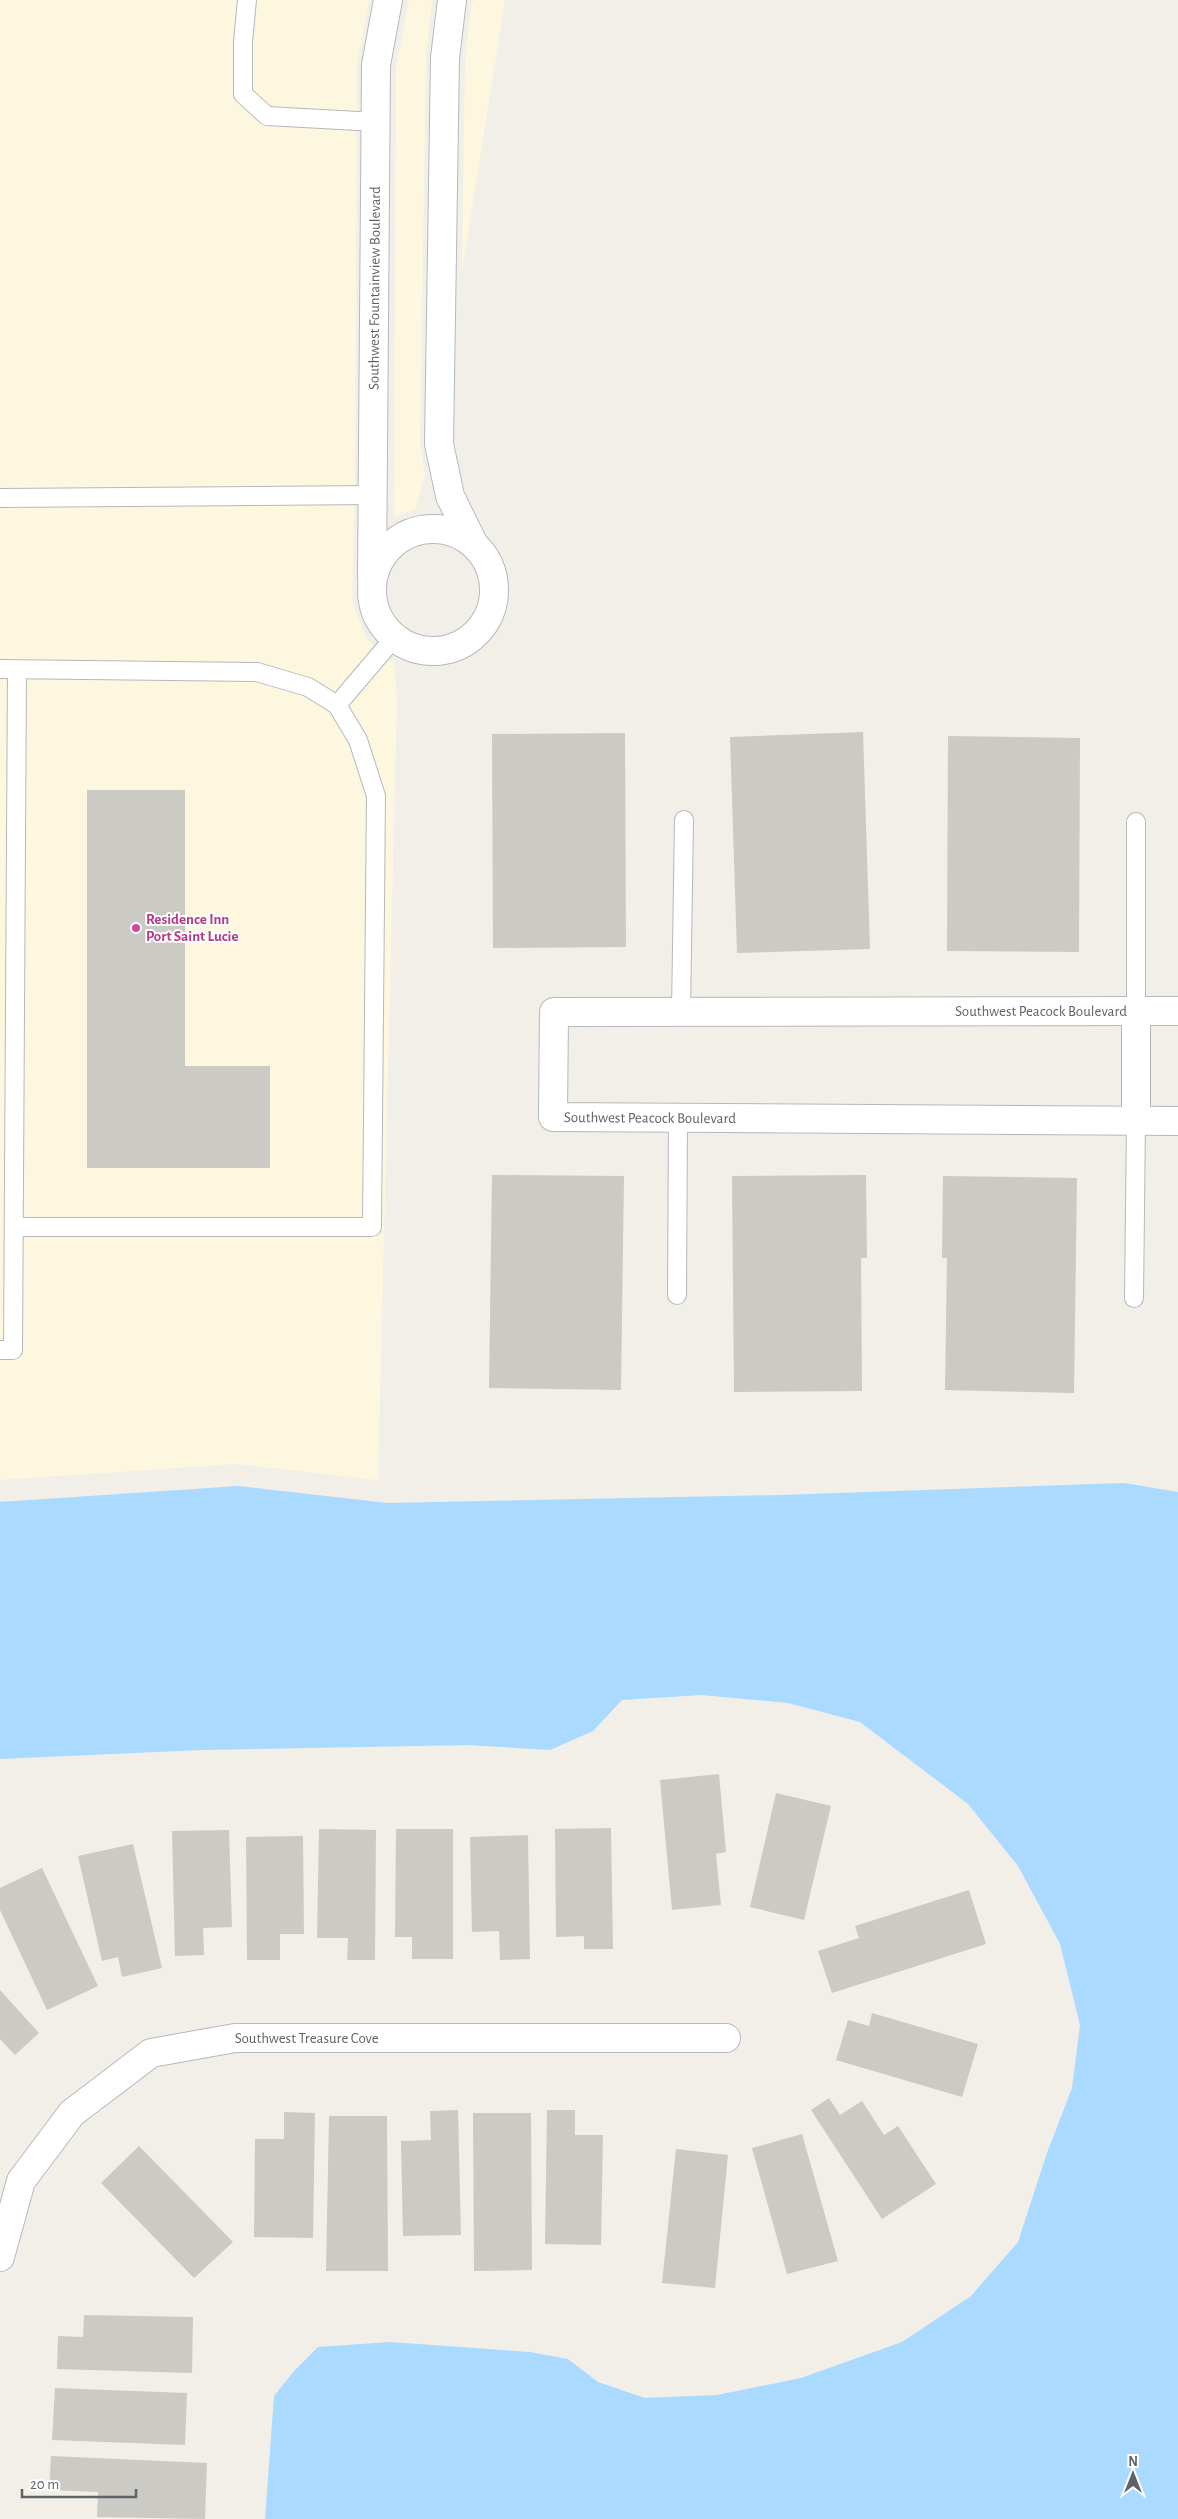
<svg xmlns="http://www.w3.org/2000/svg" width="1178" height="2519" viewBox="0 0 1178 2519" font-family="'Alegreya Sans',sans-serif">
  <rect width="100%" height="100%" fill="#f1efe8"/>
  <g fill="#fef7e0">
    <polygon points="0,0 369,0 357,65 355,494 352,600 365,636 379,653 394,663 397,699 378,1480 237,1464 0,1480"/>
    <polygon points="409,0 432,0 426,56 420,443 425,475 415,509 394,517 396,68"/>
    <polygon points="474,0 505,0 462,271 465,60 471,6"/>
  </g>
  <polygon fill="#aadaff" points="1124,1483 1178,1492 1178,2519 265,2519 274,2396 295,2370 318,2347 390,2342 530,2352 568,2359 598,2382 645,2398 717,2395 801,2378 902,2342 971,2296 1018,2242 1047,2153 1072,2088 1080,2025 1060,1944 1018,1866 968,1804 860,1722 788,1703 701,1695 622,1700 593,1731 550,1750 470,1745 202,1750 0,1759 0,1502 238,1486 387,1503 781,1495"/>
  <g fill="#cccac5">
    <polygon points="863,732 870,949 737,953 730,737"/>
    <polygon points="625,733 626,947 493,948 492,734"/>
    <polygon points="948,736 1080,738 1079,952 947,951"/>
    <polygon points="87,790 185,790 185,1066 270,1066 270,1168 87,1168"/>
    <polygon points="492,1175 624,1176 621,1390 489,1388"/>
    <polygon points="866,1175 867,1258 861,1258 862,1391 734,1392 732,1176"/>
    <polygon points="943,1176 1077,1178 1074,1393 945,1390 947,1258 942,1258"/>
    <polygon points="719,1774 726,1852 716,1854 721,1905 672,1910 660,1780"/>
    <polygon points="776,1793 831,1806 804,1920 750,1907"/>
    <polygon points="611,1828 613,1949 584,1949 584,1936 556,1937 555,1829"/>
    <polygon points="319,1829 376,1830 375,1960 347,1960 348,1938 317,1938"/>
    <polygon points="396,1829 453,1829 453,1959 412,1959 412,1937 395,1937"/>
    <polygon points="229,1830 232,1927 203,1928 204,1955 175,1956 172,1831"/>
    <polygon points="528,1835 530,1959 500,1960 499,1931 472,1932 470,1837"/>
    <polygon points="303,1836 304,1934 280,1934 280,1960 247,1960 246,1837"/>
    <polygon points="133,1844 162,1968 122,1977 118,1957 102,1961 78,1856"/>
    <polygon points="42,1868 98,1986 47,2010 0,1910 0,1888"/>
    <polygon points="969,1890 986,1944 832,1993 818,1951 859,1938 855,1926"/>
    <polygon points="0,1990 39,2033 15,2055 0,2039"/>
    <polygon points="872,2013 978,2044 962,2097 836,2060 848,2020 869,2026"/>
    <polygon points="829,2098 840,2115 862,2101 884,2135 898,2126 936,2184 882,2219 811,2110"/>
    <polygon points="458,2110 461,2235 403,2236 401,2141 431,2140 430,2111"/>
    <polygon points="547,2110 575,2110 575,2135 603,2135 601,2245 545,2244"/>
    <polygon points="284,2112 315,2113 313,2238 254,2237 255,2139 284,2139"/>
    <polygon points="473,2113 531,2113 532,2270 474,2271"/>
    <polygon points="329,2116 387,2116 388,2271 326,2271"/>
    <polygon points="802,2134 838,2261 787,2274 752,2148"/>
    <polygon points="139,2146 233,2242 194,2278 101,2183"/>
    <polygon points="676,2149 728,2155 715,2288 662,2283"/>
    <polygon points="84,2315 193,2317 192,2373 57,2369 58,2336 83,2337"/>
    <polygon points="55,2388 187,2393 185,2445 52,2440"/>
    <polygon points="51,2456 207,2463 205,2519 97,2517 98,2492 49,2490"/>
  </g>
  <g fill="none" stroke-linecap="round" stroke-linejoin="round">
    <g stroke="#b5b8bc" stroke-width="20">
      <g id="service">
        <polyline points="247,0 243,42 243,94 267,116 376,122"/>
        <polyline points="0,498 375,495"/>
        <polyline points="0,669 257,672 308,687 337,705 358,740 376,796 372,1227 14,1227"/>
        <polyline points="337,705 394,638"/>
        <polyline points="1136,822 1136,1011"/>
        <polyline points="681,1012 684,820"/>
        <polyline points="677,1295 678,1118"/>
        <polyline points="1134,1298 1136,1120"/>
        <polyline points="0,1350 13,1350 17,670"/>
      </g>
    </g>
    <g stroke="#b5b8bc" stroke-width="30">
      <g id="minor">
        <polyline points="452,0 445,58 439,444 450,496 472,541"/>
        <circle cx="433" cy="590" r="61"/>
        <path id="s1" d="M372 577 376 65 388 0"/>
        <polyline points="1136,1011 1136,1120"/>
        <path id="s2" d="M1178 1011 554 1012 553 1117 1178 1121"/>
        <path id="s3" d="M0 2257 21 2181 72 2113 151 2053 235 2038H726"/>
      </g>
    </g>
    <use href="#service" stroke="#fff" stroke-width="18"/>
    <use href="#minor" stroke="#fff" stroke-width="28"/>
  </g>
  <circle fill="#d1479c" stroke="#fff" stroke-width="2" cx="136" cy="928" r="5"/>
  <g text-anchor="middle" dominant-baseline="central" stroke-width="4" stroke-linejoin="round" paint-order="stroke">
    <g font-size="15" fill="#5f6368" stroke="#fff">
      <text stroke="none"><textPath href="#s1" startOffset="289">Southwest Fountainview Boulevard</textPath></text>
      <text x="1041" y="1011">Southwest Peacock Boulevard</text>
      <text stroke="none"><textPath href="#s2" startOffset="826">Southwest Peacock Boulevard</textPath></text>
      <text stroke="none"><textPath href="#s3" startOffset="420">Southwest Treasure Cove</textPath></text>
    </g>
    <g font-size="15" font-weight="bold" fill="#b23c85" stroke="#fff" text-anchor="start">
      <text x="146" y="919">Residence Inn<tspan x="146" dy="17">Port Saint Lucie</tspan></text>
    </g>
  </g>
  <g transform="translate(1133 2474)" stroke="#ffffff" stroke-width="4" paint-order="stroke">
  <path d="M0-4L9 19L0 12L-9 19Z" fill="#5f6368"/>
  <text y="-8" font-size="14" font-weight="bold" text-anchor="middle" fill="#5f6368">N</text>
  </g>
  <path d="M22 2489v8h114v-8" fill="none" stroke="#5f6368" stroke-width="2.5"/>
  <text x="30" y="2489" font-size="15" fill="#5f6368" stroke="#ffffff" stroke-width="4" paint-order="stroke">20 m</text>
</svg>
